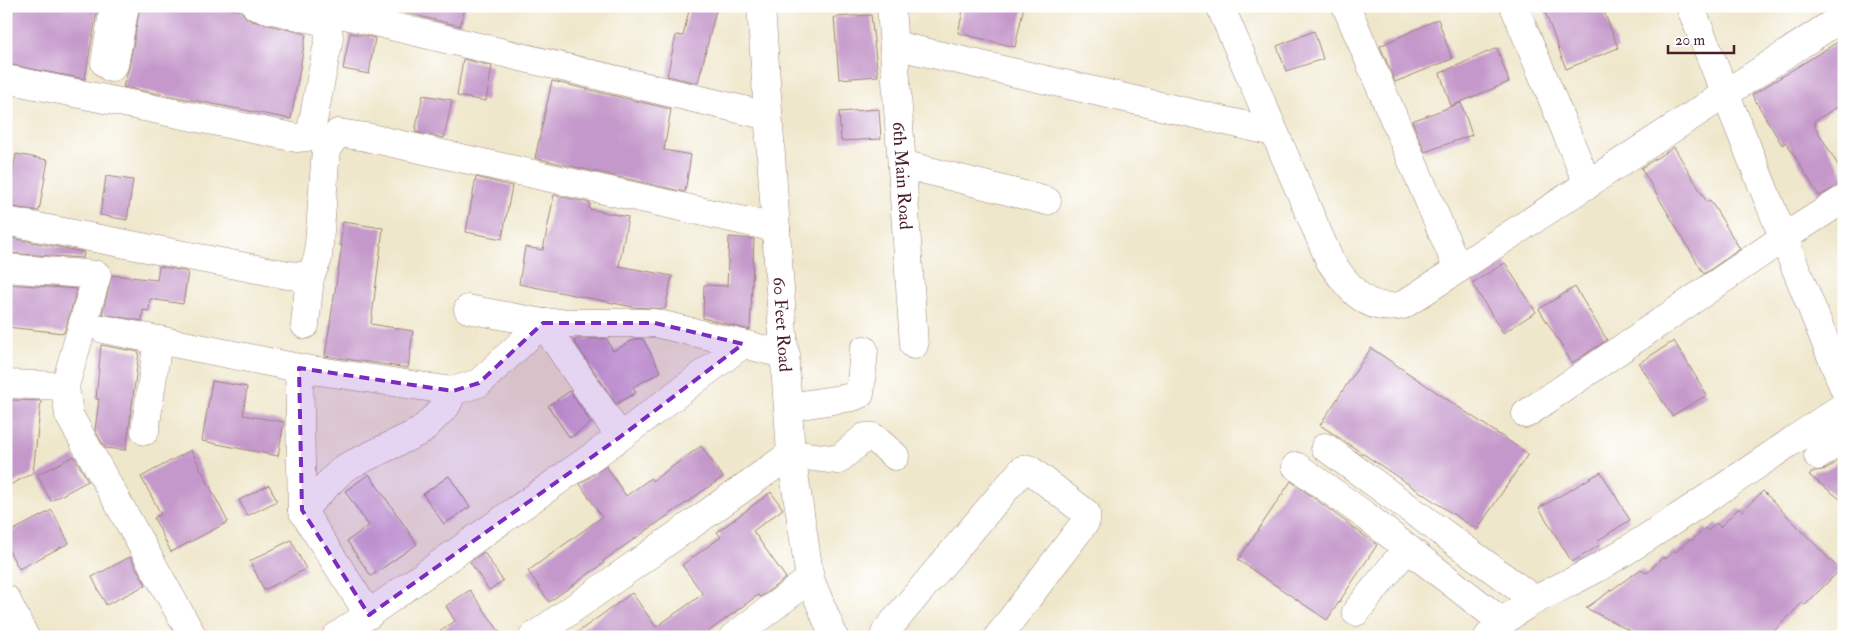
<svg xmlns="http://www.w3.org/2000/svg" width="1850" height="643" viewBox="0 0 1850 643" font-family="'IM FELL Double Pica',serif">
  <rect width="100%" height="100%" fill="#fff"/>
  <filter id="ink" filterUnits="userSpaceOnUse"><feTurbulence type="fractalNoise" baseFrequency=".02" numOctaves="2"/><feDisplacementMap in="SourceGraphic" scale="10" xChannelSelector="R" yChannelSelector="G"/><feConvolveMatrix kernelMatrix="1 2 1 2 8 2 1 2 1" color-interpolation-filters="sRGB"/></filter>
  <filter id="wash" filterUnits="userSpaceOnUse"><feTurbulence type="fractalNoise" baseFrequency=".0096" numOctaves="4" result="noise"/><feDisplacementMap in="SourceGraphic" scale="20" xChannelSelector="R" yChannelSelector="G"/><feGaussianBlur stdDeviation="1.12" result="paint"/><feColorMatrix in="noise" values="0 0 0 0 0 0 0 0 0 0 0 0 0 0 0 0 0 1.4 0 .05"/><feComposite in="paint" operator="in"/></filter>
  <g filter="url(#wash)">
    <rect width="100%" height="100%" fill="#efe7cb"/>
    <g id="blocks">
      <g fill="#c498ca">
        <polygon points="6,6 98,6 85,79 6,64"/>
        <polygon points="140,6 219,6 241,11 246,18 252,21 306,34 291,119 123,87 129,68"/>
        <polygon points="407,6 466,6 460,26 406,13"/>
        <polygon points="690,6 717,6 698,83 667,76 676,35 683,36"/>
        <polygon points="964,6 1024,6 1015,47 958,33"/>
        <polygon points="1543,6 1602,6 1618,48 1566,69"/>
        <polygon points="871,15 878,76 839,79 834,17"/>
        <polygon points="1438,19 1452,59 1395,82 1380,46"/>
        <polygon points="1314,31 1323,59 1286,71 1277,46"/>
        <polygon points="350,33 375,38 369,74 343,69"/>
        <polygon points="1844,38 1844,103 1814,121 1816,124 1814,125 1844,175 1844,183 1819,196 1786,142 1782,145 1752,95"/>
        <polygon points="1497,48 1509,82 1451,106 1440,73"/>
        <polygon points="463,59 492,66 486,101 457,96"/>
        <polygon points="552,81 671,109 664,150 691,155 685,192 535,158"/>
        <polygon points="423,95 452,100 444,138 415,132"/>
        <polygon points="1461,103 1472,135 1425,152 1412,121"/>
        <polygon points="879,109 881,139 841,141 839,112"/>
        <polygon points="1674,147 1707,202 1710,200 1740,249 1704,274 1641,168"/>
        <polygon points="16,154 48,160 39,211 7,206"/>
        <polygon points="106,176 133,180 127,220 100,215"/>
        <polygon points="476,177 512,186 502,239 466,232"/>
        <polygon points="554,195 590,203 589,209 628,217 619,266 672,276 665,309 633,307 519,284 525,247 543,250"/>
        <polygon points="343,222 383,228 371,324 413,331 408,368 325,356 342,245 340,245"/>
        <polygon points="6,237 84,252 83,258 6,253"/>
        <polygon points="729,237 754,239 750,330 703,318 704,285 727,286"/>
        <polygon points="1505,263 1536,312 1503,333 1472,283"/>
        <polygon points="159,266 188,272 183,304 150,299 149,311 143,310 142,321 102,314 112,275 157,280"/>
        <polygon points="6,284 77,289 64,333 6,327"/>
        <polygon points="1575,287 1607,340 1572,363 1539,309"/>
        <polygon points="577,339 607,339 613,351 635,339 643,339 661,372 633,387 636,393 616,404 574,341"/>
        <polygon points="1674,341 1707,395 1672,416 1639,363"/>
        <polygon points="101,345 139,352 126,450 105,448 95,430 99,399 96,399"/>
        <polygon points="1371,348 1528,454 1477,530 1320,425"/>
        <polygon points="212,381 247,387 243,415 284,422 278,456 202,441"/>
        <polygon points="570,391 591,423 570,438 548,406"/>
        <polygon points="12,400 41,401 33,473 6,487 6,442"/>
        <polygon points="701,446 723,477 603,561 604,563 549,602 528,571 602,517 580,484 606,466 626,496 651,478 652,481"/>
        <polygon points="191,450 228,522 171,552 154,518 161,514 141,477"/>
        <polygon points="74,456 88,481 51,501 37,475"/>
        <polygon points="1844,457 1844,502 1809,475 1814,471 1827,469"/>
        <polygon points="1601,472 1630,520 1597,541 1600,545 1572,562 1539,508"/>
        <polygon points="369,474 417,544 371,576 347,541 369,526 345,491"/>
        <polygon points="449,476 470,507 444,524 423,494"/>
        <polygon points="1291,481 1377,545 1327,620 1238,560"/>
        <polygon points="269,485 277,501 247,516 239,500"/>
        <polygon points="1763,491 1840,570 1805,605 1802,603 1768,637 1642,637 1586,608 1641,569 1647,573 1663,557 1666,559 1674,550 1676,552 1690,539 1692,541 1705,528 1708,531 1716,523 1720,527 1739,508 1742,511"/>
        <polygon points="771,492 783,509 753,531 786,578 760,597 758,595 701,637 571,637 632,593 656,627 703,594 682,565 721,537 717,532"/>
        <polygon points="52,510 69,543 19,569 6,545 6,534"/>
        <polygon points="291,540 306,569 264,590 250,561"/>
        <polygon points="484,552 503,581 489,590 470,562"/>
        <polygon points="130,557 146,585 106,605 92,577"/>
        <polygon points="470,590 503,637 432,637 455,621 446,606"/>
      </g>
    </g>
  </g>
  <g filter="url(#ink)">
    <use href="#blocks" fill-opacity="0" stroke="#9c837b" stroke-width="1"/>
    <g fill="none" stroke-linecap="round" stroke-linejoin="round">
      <g stroke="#9c837b" stroke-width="29">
        <g id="minor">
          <polyline points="114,6 105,63 111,68 114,65 125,6"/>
          <polyline points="307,6 768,116"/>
          <path id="s1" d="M761 6 791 454 810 579 834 637"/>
          <path id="s2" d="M891 6 914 345"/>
          <path d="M1220 6 1330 261C1349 288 1367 314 1403 305L1844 16"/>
          <polyline points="1346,6 1458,269"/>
          <polyline points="1514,6 1588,185"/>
          <polyline points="1690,6 1844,388"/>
          <polyline points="894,45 1274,132"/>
          <polyline points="6,79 297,138 306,137 311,131 329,38 328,28 321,21 256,6"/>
          <polyline points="902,164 1047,201"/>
          <polyline points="6,221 288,275 310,277 318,258 326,149 338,133 366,137 776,228"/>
          <polyline points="6,268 97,275 65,386 6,384"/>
          <polyline points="468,309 543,323 655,323 743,344"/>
          <polyline points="543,323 620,437"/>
          <polyline points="305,325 310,277"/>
          <polyline points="103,329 299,368 453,391"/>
          <polyline points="299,368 302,510"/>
          <polyline points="65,386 69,415 193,637"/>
          <polyline points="789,407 853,397 860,394 864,350"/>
          <polyline points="1526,414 1783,238 1844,199"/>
          <polyline points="145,431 158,340"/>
          <polyline points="1325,447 1535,600"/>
          <polyline points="1818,456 1844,437"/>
          <polyline points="1296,466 1366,516 1501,621"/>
          <polyline points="6,599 25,637"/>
          <polyline points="1356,612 1407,548"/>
          <polyline points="369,615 302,510 344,468 421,431 447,405 453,391 479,383 543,323"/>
          <polyline points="336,637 620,437 743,344 786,355"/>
          <polyline points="533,637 791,454 838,460 865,437 873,437 895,456"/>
          <polyline points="733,637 810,579"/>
          <polyline points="884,637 886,631 1022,470 1029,469 1086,513 1086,521 998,637"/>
          <path d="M1488 637C1519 600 1566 588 1606 563 1687 514 1765 459 1844 406"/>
        </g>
      </g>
      <use href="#minor" stroke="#fff" stroke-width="28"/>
    </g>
  </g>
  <path fill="#7b2cbf" fill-opacity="0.2" stroke="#7b2cbf" stroke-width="4" stroke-dasharray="10 6" stroke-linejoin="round" d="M543 323H655L743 344 620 437 369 615 302 510 299 368 453 391 479 383Z"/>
  <g text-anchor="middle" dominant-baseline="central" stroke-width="4" stroke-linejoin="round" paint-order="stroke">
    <g font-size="18" fill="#4a1f2b" stroke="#fff">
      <text stroke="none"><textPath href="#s2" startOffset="170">6th Main Road</textPath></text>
      <text stroke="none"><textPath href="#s1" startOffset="319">60 Feet Road</textPath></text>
    </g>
  </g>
  <rect width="1850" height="643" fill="none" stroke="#fff" stroke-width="25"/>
  <path d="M1668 45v8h66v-8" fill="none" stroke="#4a1f2b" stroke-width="2.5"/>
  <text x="1675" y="45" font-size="15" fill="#4a1f2b" stroke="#ffffff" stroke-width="4" paint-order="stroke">20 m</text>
</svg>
